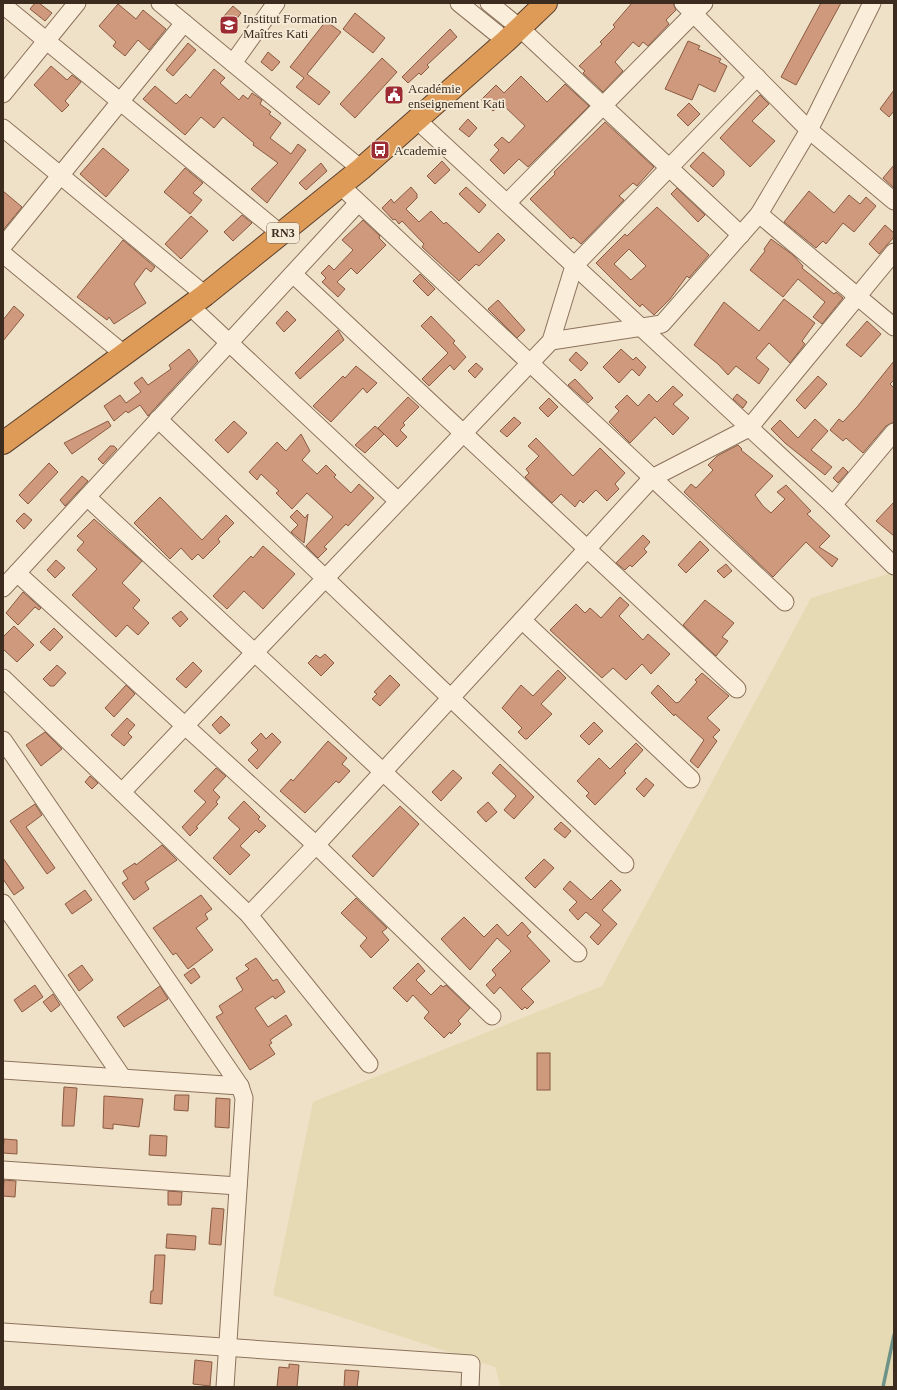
<svg xmlns="http://www.w3.org/2000/svg" width="897" height="1390" viewBox="0 0 897 1390" font-family="Georgia,serif">
  <rect width="100%" height="100%" fill="#efe1c7"/>
  <polygon fill="#e5dab4" points="894,572 894,1387 501,1387 495,1367 273,1295 313,1102 602,986 811,598"/>
  <g fill="none" stroke-linecap="round" stroke-linejoin="round">
    <polyline stroke="#6e9287" stroke-width="3.5" points="883,1387 894,1335"/>
  </g>
  <g fill="#ce997d" stroke="#8b5a41" fill-rule="evenodd">
    <polygon points="35,3 39,3 52,13 45,21 30,9"/>
    <polygon points="632,3 673,3 676,10 666,20 669,24 648,46 643,42 639,47 633,42 615,62 623,71 603,92 583,73 585,71 579,66 602,44 600,42 615,27 613,25"/>
    <polygon points="821,3 841,3 796,85 781,77"/>
    <polygon points="118,4 136,19 143,10 166,29 149,50 138,40 125,56 113,46 116,42 99,26"/>
    <polygon points="233,6 241,13 233,24 224,16"/>
    <polygon points="355,13 385,38 373,53 343,29"/>
    <polygon points="326,21 341,32 307,74 330,92 319,105 296,87 304,78 290,67"/>
    <polygon points="450,29 457,37 427,65 429,67 421,75 419,73 408,83 402,77"/>
    <polygon points="688,41 700,46 698,49 721,59 719,62 727,66 715,92 699,84 692,100 665,89"/>
    <polygon points="188,43 196,50 173,76 166,70"/>
    <polygon points="268,52 280,62 272,71 261,62"/>
    <polygon points="382,58 397,72 355,118 340,104"/>
    <polygon points="51,66 67,80 72,75 81,82 65,101 69,105 62,112 34,85"/>
    <polygon points="214,69 225,78 220,83 239,100 243,95 248,99 252,93 262,100 260,104 271,112 269,114 281,123 270,138 291,154 298,144 306,150 267,203 251,189 278,163 253,145 254,143 223,117 214,128 201,117 185,135 143,99 155,86 176,104 186,94 190,98"/>
    <polygon points="521,76 547,102 565,84 589,106 528,167 519,159 504,174 490,160 499,150 494,145 502,137 509,143 525,126 502,104 493,111 481,100 496,85 504,93"/>
    <polygon points="894,90 894,111 889,117 880,109"/>
    <polygon points="760,95 769,104 752,121 775,141 750,167 720,138"/>
    <polygon points="689,103 700,114 688,126 677,115"/>
    <polygon points="468,119 477,128 469,137 459,129"/>
    <polygon points="605,122 654,167 637,186 633,183 619,196 624,200 581,244 573,237 571,239 530,199 555,174 554,172"/>
    <polygon points="103,148 129,170 106,197 80,174"/>
    <polygon points="703,152 724,171 724,175 713,187 690,166"/>
    <polygon points="442,161 450,170 435,184 427,176"/>
    <polygon points="321,163 327,171 306,190 299,183"/>
    <polygon points="894,165 894,188 883,178"/>
    <polygon points="185,168 203,183 193,193 202,200 190,214 164,192"/>
    <polygon points="411,187 417,194 417,198 406,209 419,222 431,211 444,224 446,222 479,253 498,233 505,240 479,266 476,264 459,281 422,247 424,244 402,221 399,224 395,219 393,220 382,208 391,199 394,203"/>
    <polygon points="466,187 486,205 479,213 459,194"/>
    <polygon points="677,188 705,215 698,222 671,194"/>
    <polygon points="3,191 22,207 3,230"/>
    <polygon points="809,191 834,213 849,195 860,204 866,197 876,206 854,232 843,223 826,244 823,241 816,248 784,222"/>
    <path d="M657 207 709 255 689 278 687 276 670 299 654 315 642 304 640 307 596 263 625 234 627 236ZM629 249 646 266 631 280 614 264Z"/>
    <polygon points="242,215 252,223 233,241 224,232"/>
    <polygon points="191,216 208,231 181,259 165,244"/>
    <polygon points="363,220 380,236 379,238 386,245 357,274 351,268 337,282 345,289 338,297 322,282 326,278 321,273 329,265 334,270 353,250 342,240"/>
    <polygon points="885,225 894,233 894,237 879,254 869,244"/>
    <polygon points="771,239 793,255 803,266 802,268 834,294 836,292 843,298 822,324 813,317 825,302 798,279 783,297 750,270 765,251 764,249"/>
    <polygon points="123,240 155,267 151,272 146,268 134,284 146,303 114,324 109,317 107,320 77,297"/>
    <polygon points="420,274 435,289 428,296 413,281"/>
    <polygon points="784,299 815,323 802,341 805,344 790,363 769,343 756,358 769,369 759,384 736,366 728,375 718,364 694,345 724,302 759,331"/>
    <polygon points="498,300 525,330 517,338 488,309"/>
    <polygon points="14,306 24,315 3,341 3,320"/>
    <polygon points="287,311 296,320 284,332 276,323"/>
    <polygon points="431,316 455,341 453,343 466,357 454,370 450,365 429,386 422,379 448,353 421,326"/>
    <polygon points="867,321 881,334 861,357 846,345"/>
    <polygon points="338,330 344,340 300,379 295,373"/>
    <polygon points="189,349 198,361 148,416 140,405 128,413 126,411 114,421 104,406 120,395 126,403 141,392 134,383 142,377 148,385 171,369 169,365"/>
    <polygon points="621,349 633,360 636,357 646,367 639,376 632,369 619,383 603,367"/>
    <polygon points="576,352 588,363 581,371 569,360"/>
    <polygon points="894,361 894,380 890,384 894,388 894,422 886,426 863,453 846,438 843,441 830,430 839,419 843,422 857,407"/>
    <polygon points="476,363 483,369 475,378 468,371"/>
    <polygon points="356,366 377,383 367,393 363,388 331,422 313,406 343,376 345,378"/>
    <polygon points="818,376 827,384 805,409 796,400"/>
    <polygon points="575,379 593,398 588,403 568,385"/>
    <polygon points="673,386 683,395 673,404 689,418 673,435 655,417 630,443 609,422 619,411 615,407 627,395 638,406 649,394 657,402"/>
    <polygon points="737,394 747,402 743,408 733,399"/>
    <polygon points="408,397 419,407 403,423 405,425 400,430 407,437 397,447 378,428"/>
    <polygon points="549,398 558,407 548,417 539,408"/>
    <polygon points="514,417 521,423 507,437 500,431"/>
    <polygon points="815,419 828,431 811,450 832,467 825,475 785,443 771,429 780,420 798,438"/>
    <polygon points="108,421 111,426 72,454 64,443"/>
    <polygon points="234,421 247,433 228,453 215,440"/>
    <polygon points="375,426 384,434 365,453 355,445"/>
    <polygon points="301,434 310,451 302,460 317,474 326,465 336,475 334,477 351,493 359,484 374,498 348,526 346,524 324,547 327,549 318,558 306,546 333,517 307,493 292,509 276,493 279,491 261,474 257,480 249,472 277,442 286,451"/>
    <polygon points="536,438 573,476 600,448 625,473 615,484 619,489 607,501 596,490 583,503 580,500 575,507 561,494 552,503 525,477 529,473 526,469 539,456 528,446"/>
    <polygon points="738,445 742,449 741,450 773,476 755,495 763,506 771,513 785,499 777,492 786,485 811,511 807,514 830,536 819,547 838,559 832,567 806,542 773,577 684,492 691,484 696,488 713,470 708,465 717,456"/>
    <polygon points="110,446 114,446 117,449 103,464 98,459"/>
    <polygon points="49,463 58,472 28,504 19,495"/>
    <polygon points="843,467 848,472 838,483 833,478"/>
    <polygon points="82,476 88,481 65,506 60,500"/>
    <polygon points="160,497 202,540 226,515 234,523 218,539 220,542 203,559 198,554 192,560 181,548 170,559 134,523"/>
    <polygon points="894,502 894,536 876,521"/>
    <polygon points="297,510 305,518 308,514 304,543 291,532 298,525 290,517"/>
    <polygon points="24,513 32,520 24,529 16,521"/>
    <polygon points="94,519 142,561 122,583 140,600 133,608 149,623 138,635 127,625 116,637 72,595 97,569 77,550 84,542 77,536"/>
    <polygon points="643,535 650,542 644,549 647,552 632,567 630,565 625,570 616,563"/>
    <polygon points="700,541 709,550 686,573 678,565"/>
    <polygon points="263,546 295,574 263,609 244,591 227,609 213,596 251,556 253,558"/>
    <polygon points="56,560 65,568 55,578 47,570"/>
    <polygon points="726,564 732,571 724,578 717,571"/>
    <polygon points="23,592 41,608 39,610 35,607 18,625 6,613"/>
    <polygon points="620,597 629,605 619,616 643,640 648,634 670,654 651,674 642,664 626,680 613,668 602,678 550,630 576,604 585,613 590,608 601,618"/>
    <polygon points="705,600 734,623 722,637 728,641 716,656 683,625"/>
    <polygon points="181,611 188,619 180,627 172,618"/>
    <polygon points="14,626 34,645 17,662 3,649 3,637"/>
    <polygon points="54,628 63,637 50,651 40,642"/>
    <polygon points="325,654 334,663 321,676 308,663 316,655 320,658"/>
    <polygon points="193,662 202,671 186,688 176,679"/>
    <polygon points="57,665 66,673 54,686 50,686 43,679"/>
    <polygon points="558,670 566,678 541,704 552,714 527,739 525,739 518,732 522,728 502,708 521,685 533,696"/>
    <polygon points="702,673 729,696 707,718 720,730 713,737 717,741 698,768 690,761 704,740 675,714 674,716 651,693 658,685 676,703 679,702 697,682 695,680"/>
    <polygon points="390,675 400,685 380,706 372,699 377,694 374,692"/>
    <polygon points="126,685 135,694 114,717 105,708"/>
    <polygon points="221,716 230,725 220,734 212,725"/>
    <polygon points="127,718 135,725 128,733 132,737 124,746 111,735"/>
    <polygon points="594,722 603,731 589,745 580,736"/>
    <polygon points="45,732 62,749 41,766 26,745"/>
    <polygon points="261,733 266,739 272,733 281,742 257,769 248,760 258,750 251,743"/>
    <polygon points="328,741 347,758 342,764 350,771 339,783 336,781 305,813 280,791 291,779 293,781"/>
    <polygon points="636,743 643,750 624,771 626,773 595,805 586,796 589,793 577,781 599,758 610,769"/>
    <polygon points="500,764 534,797 514,819 504,810 516,796 492,773"/>
    <polygon points="216,768 226,776 213,790 220,797 216,802 218,804 196,827 198,828 190,836 182,827 206,802 194,791"/>
    <polygon points="453,770 462,778 441,801 432,792"/>
    <polygon points="90,776 98,783 92,789 85,782"/>
    <polygon points="646,778 654,785 644,797 636,789"/>
    <polygon points="244,801 260,817 258,819 266,826 259,833 256,830 240,846 250,855 230,875 213,858 240,829 228,818"/>
    <polygon points="488,802 497,812 486,822 477,812"/>
    <polygon points="35,804 42,815 26,827 55,868 47,874 10,821"/>
    <polygon points="400,806 419,824 373,877 352,856"/>
    <polygon points="561,822 571,831 565,838 554,829"/>
    <polygon points="162,845 177,860 145,882 149,889 134,900 122,883 128,879 123,871 135,863 136,865"/>
    <polygon points="3,858 24,888 14,895 3,879"/>
    <polygon points="544,859 554,868 535,888 525,878"/>
    <polygon points="611,880 621,890 602,910 617,924 598,945 590,937 601,925 586,912 578,920 569,910 577,902 563,889 570,881 591,900"/>
    <polygon points="85,890 92,900 72,914 65,904"/>
    <polygon points="201,895 212,909 205,914 208,919 196,928 213,950 188,969 176,953 173,955 153,928"/>
    <polygon points="356,898 387,928 382,932 389,940 371,958 360,946 367,938 341,913"/>
    <polygon points="464,917 484,937 497,924 508,936 522,922 531,932 527,936 550,961 521,989 534,1002 527,1009 525,1007 522,1010 500,987 494,994 486,985 496,975 492,970 511,951 497,938 470,970 441,939"/>
    <polygon points="256,958 273,981 277,979 285,992 275,999 273,996 255,1008 268,1027 286,1015 292,1025 270,1040 272,1043 269,1045 275,1054 250,1070 216,1017 223,1013 219,1006 243,990 236,978 249,969 245,965"/>
    <polygon points="418,963 425,971 416,980 431,995 441,985 443,987 446,985 470,1008 458,1021 461,1024 451,1034 450,1032 444,1038 424,1018 429,1012 413,995 407,1002 393,988"/>
    <polygon points="82,965 93,980 79,991 68,975"/>
    <polygon points="194,968 200,977 191,984 184,975"/>
    <polygon points="35,985 43,997 22,1012 14,1000"/>
    <polygon points="160,986 168,999 124,1027 117,1017"/>
    <polygon points="53,994 60,1005 51,1012 43,1002"/>
    <rect x="537" y="1053" width="13" height="37"/>
    <polygon points="64,1087 77,1088 74,1126 62,1126"/>
    <polygon points="175,1095 189,1095 188,1111 174,1110"/>
    <polygon points="104,1096 143,1099 139,1127 113,1124 113,1129 103,1128"/>
    <polygon points="216,1098 230,1099 229,1128 215,1127"/>
    <polygon points="150,1135 167,1136 166,1156 149,1155"/>
    <polygon points="4,1139 17,1140 17,1154 3,1153"/>
    <polygon points="4,1180 16,1181 15,1197 3,1196"/>
    <polygon points="168,1191 182,1192 181,1205 168,1205"/>
    <polygon points="212,1208 224,1209 221,1245 209,1244"/>
    <polygon points="167,1234 196,1236 195,1250 166,1248"/>
    <polygon points="155,1255 165,1255 162,1304 150,1303 151,1291 153,1291"/>
    <polygon points="195,1360 212,1362 210,1386 193,1384"/>
    <polygon points="289,1364 299,1365 297,1387 277,1387 279,1367 289,1368"/>
    <polygon points="345,1370 359,1371 357,1387 344,1387"/>
  </g>
  <g fill="none" stroke-linecap="round" stroke-linejoin="round">
    <g stroke="#8c725c" stroke-width="19">
      <g id="minor">
        <polyline points="160,3 361,169"/>
        <polyline points="459,3 506,41"/>
        <polyline points="489,3 520,28 741,235"/>
        <polyline points="683,3 809,130 894,201"/>
        <polyline points="3,5 281,234"/>
        <polyline points="233,63 276,3"/>
        <polyline points="3,94 77,3"/>
        <polyline points="417,120 833,505 894,566"/>
        <polyline points="3,128 205,295"/>
        <polyline points="341,186 785,602"/>
        <polyline points="507,203 704,3"/>
        <polyline points="759,214 894,327"/>
        <polyline points="3,246 184,23"/>
        <polyline points="3,254 125,355"/>
        <polyline points="293,274 737,689"/>
        <polyline points="190,306 398,501"/>
        <polyline points="551,341 662,324 759,214 809,130 872,3"/>
        <polyline points="158,419 625,864"/>
        <polyline points="87,497 578,953"/>
        <polyline points="833,505 894,432"/>
        <polyline points="17,573 316,845 492,1016"/>
        <polyline points="3,588 358,203"/>
        <polyline points="522,620 691,779"/>
        <polyline points="3,678 249,915 369,1064"/>
        <polyline points="3,740 240,1086 244,1098 225,1387"/>
        <polyline points="122,792 551,341 574,266 757,77"/>
        <polyline points="3,903 123,1078"/>
        <polyline points="249,915 316,845 652,478 749,428 894,252"/>
        <polyline points="3,1070 240,1086"/>
        <polyline points="3,1170 238,1186"/>
        <polyline points="3,1332 471,1364 470,1387"/>
      </g>
    </g>
    <g stroke="#5a4130" stroke-width="24">
      <polyline id="highway" points="3,443 205,295 361,169 506,41 546,3"/>
    </g>
    <use href="#minor" stroke="#faeedb" stroke-width="17"/>
    <use href="#highway" stroke="#de9b58" stroke-width="22"/>
  </g>
  <defs>
    <g id="school-square" transform="scale(1)"><rect x="-9" y="-9" width="18" height="18" rx="4" fill="#9c2b33" stroke="#f6ebd7"/><path d="M0-5L7-2L0 1L-7-2ZM-4 1L0 2.5L4 1V4Q0 6-4 4Z" fill="#fff"/></g>
    <g id="civic-square" transform="scale(1)"><rect x="-9" y="-9" width="18" height="18" rx="4" fill="#9c2b33" stroke="#f6ebd7"/><path d="M-.6-6.5H3V-4.5H.6V-3L4-1V1h2V6H-6V1h2V-1L-.6-3ZM-1.2 2.5V6h2.4V2.5Z" fill="#fff"/></g>
    <g id="bus-square" transform="scale(1)"><rect x="-9" y="-9" width="18" height="18" rx="4" fill="#9c2b33" stroke="#f6ebd7"/><path d="M-5-6H5V4H4V6H2V4H-2V6H-4V4H-5ZM-3.5-4V0h7V-4ZM-3.5 1.2v1.5H-2V1.2ZM2 1.2v1.5H3.5V1.2Z" fill="#fff"/></g>
  </defs>
  <g fill-rule="evenodd">
    <use href="#school-square" x="229" y="25"/>
    <use href="#civic-square" x="394" y="95"/>
    <use href="#bus-square" x="380" y="150"/>
  </g>
  <g text-anchor="middle" dominant-baseline="central" stroke-width="3.5" stroke-linejoin="round" paint-order="stroke">
    <rect fill="#f6ebd7" stroke="#746557" stroke-width="1" x="267" y="223" width="32" height="20" rx="3"/>
    <g font-size="12" font-weight="bold" fill="#3c2c20">
      <text x="283" y="233">RN3</text>
    </g>
    <g font-size="13" fill="#3c2c20" stroke="#f6ebd7" text-anchor="start">
      <text x="243" y="18">Institut Formation<tspan x="243" dy="15">Maîtres Kati</tspan></text>
      <text x="408" y="88">Académie<tspan x="408" dy="15">enseignement Kati</tspan></text>
      <text x="394" y="150">Academie</text>
    </g>
  </g>
  <rect width="897" height="1390" fill="none" stroke="#3c2c20" stroke-width="8"/>
</svg>
